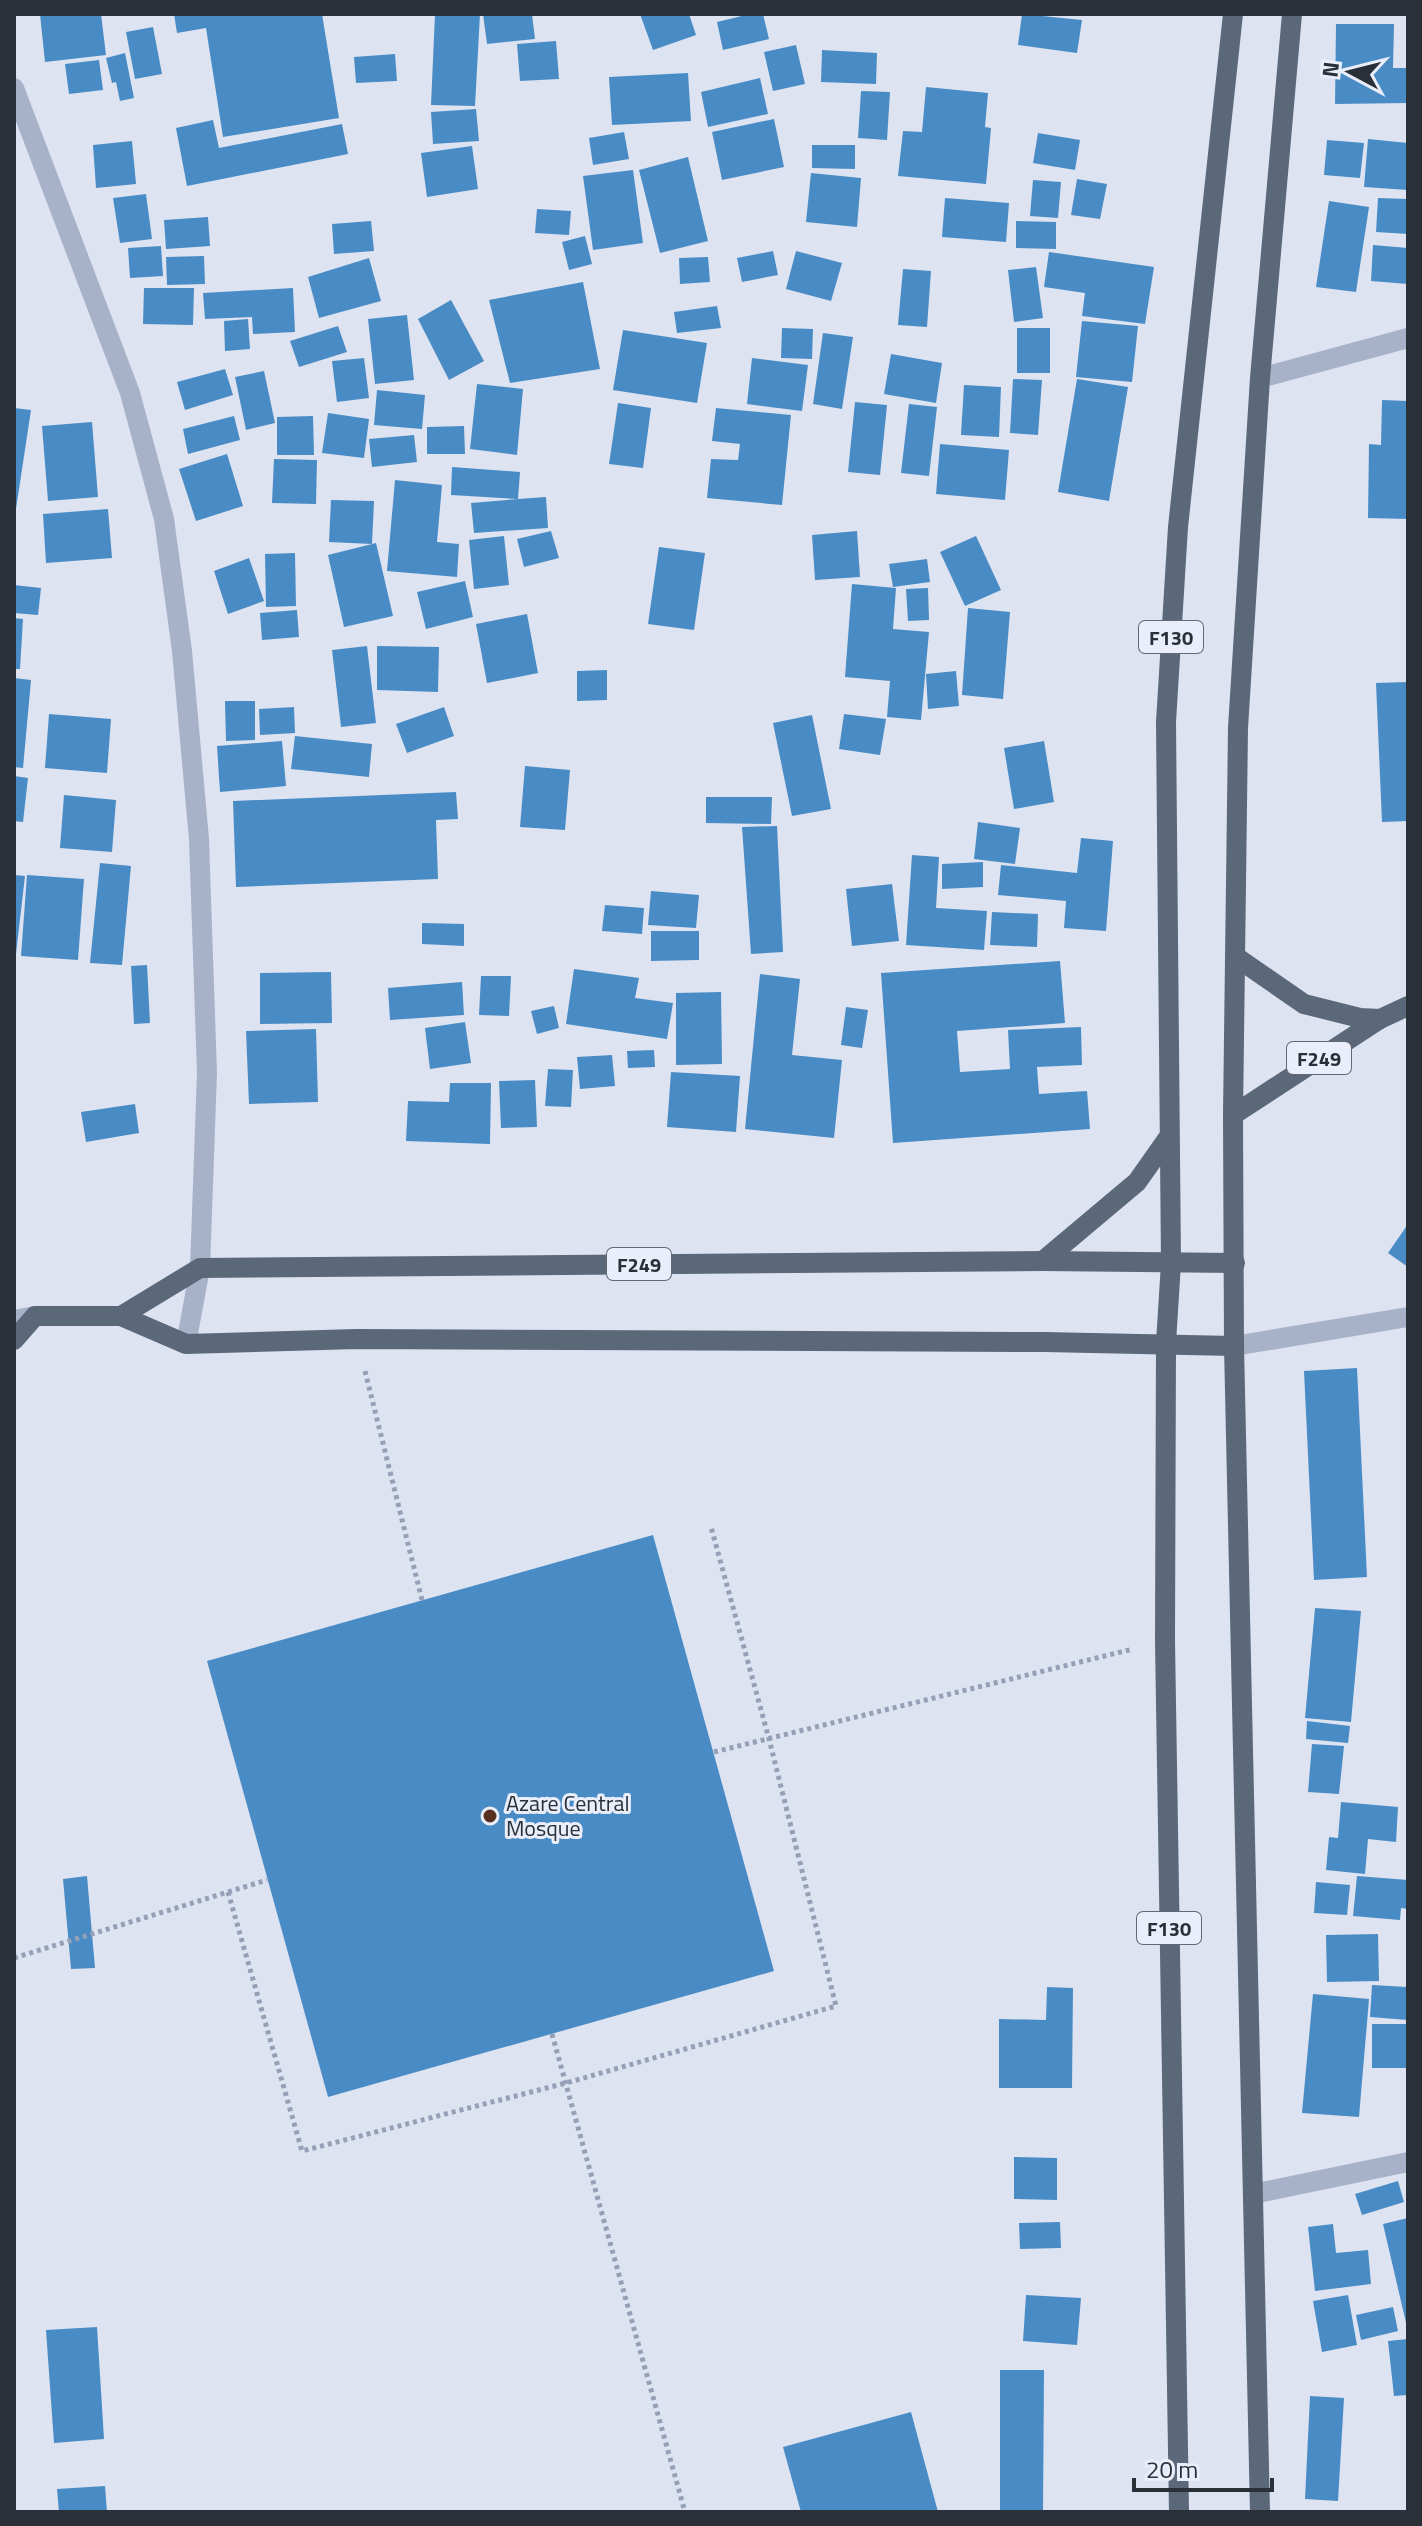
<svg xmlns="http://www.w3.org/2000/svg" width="1422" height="2526" viewBox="0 0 1422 2526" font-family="'Titillium Web',sans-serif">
  <rect width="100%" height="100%" fill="#dee3f2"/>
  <g fill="#498cc5">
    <polygon points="40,14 101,14 106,55 45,62"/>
    <polygon points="174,14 322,14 339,118 223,137 206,28 177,33"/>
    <polygon points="435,14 480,14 475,106 431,105"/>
    <polygon points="483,14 532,14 535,39 487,44"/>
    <polygon points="640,14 689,14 696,35 653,50"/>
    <polygon points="750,14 763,14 769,39 723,50 717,22"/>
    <polygon points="1022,14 1082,20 1077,53 1018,45"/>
    <polygon points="1336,24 1394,24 1393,68 1408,68 1408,103 1335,104"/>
    <polygon points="153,27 162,74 135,79 126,32"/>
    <polygon points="556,41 559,79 520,81 517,44"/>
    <polygon points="796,45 805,84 773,91 764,52"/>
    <polygon points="822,50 877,53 876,84 821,82"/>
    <polygon points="125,53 134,98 120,101 116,82 112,83 106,58"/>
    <polygon points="395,54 397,81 356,83 354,57"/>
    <polygon points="99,60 103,90 69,94 65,64"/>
    <polygon points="688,73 691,121 612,125 609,77"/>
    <polygon points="760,78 768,114 708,127 701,92"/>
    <polygon points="926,87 988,93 985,127 991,128 986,184 898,176 903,131 922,132"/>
    <polygon points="861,91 890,92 887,140 858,138"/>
    <polygon points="476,109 479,141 433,144 431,112"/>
    <polygon points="774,119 784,167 722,180 712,132"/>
    <polygon points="213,120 219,148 342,124 348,154 187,186 176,128"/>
    <polygon points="624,132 629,159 593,165 589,138"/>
    <polygon points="1038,133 1080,140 1075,170 1033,163"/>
    <polygon points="1368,139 1408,143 1408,190 1364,187"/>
    <polygon points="1327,140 1364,143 1360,178 1324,175"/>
    <polygon points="132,141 136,184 96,188 93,145"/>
    <polygon points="812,145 855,145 855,169 812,168"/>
    <polygon points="472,146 478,189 427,197 421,153"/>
    <polygon points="688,157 708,241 660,253 639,170"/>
    <polygon points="633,170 643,243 593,250 583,176"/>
    <polygon points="811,173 861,178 857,227 806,222"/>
    <polygon points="1077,179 1107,184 1100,219 1071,215"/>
    <polygon points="1033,180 1061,182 1058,218 1030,216"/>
    <polygon points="146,194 152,239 120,243 113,198"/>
    <polygon points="945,198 1009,203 1006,242 942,237"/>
    <polygon points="1378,198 1408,199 1408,234 1376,232"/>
    <polygon points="1329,201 1369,207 1356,292 1316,287"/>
    <polygon points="537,209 571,211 569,235 535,233"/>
    <polygon points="208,217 210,246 166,249 164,220"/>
    <polygon points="371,221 374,251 334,254 332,224"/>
    <polygon points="1016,221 1056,222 1056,249 1016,248"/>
    <polygon points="585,236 592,264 569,270 562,242"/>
    <polygon points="1373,245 1408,248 1408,284 1371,281"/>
    <polygon points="161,246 163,276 130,278 128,248"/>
    <polygon points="773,251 778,275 742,282 737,258"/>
    <polygon points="796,251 842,263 831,301 786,289"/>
    <polygon points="1049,252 1154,267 1145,324 1082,316 1085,293 1044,287"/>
    <polygon points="204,256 205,284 167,285 166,257"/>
    <polygon points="708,257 710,282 680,284 679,258"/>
    <polygon points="369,258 381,301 319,318 308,277"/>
    <polygon points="1036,267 1043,318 1014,322 1008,270"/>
    <polygon points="903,269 931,271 927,327 898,325"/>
    <polygon points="583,282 600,369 510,383 489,300"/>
    <polygon points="144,288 194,288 193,325 143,324"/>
    <polygon points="293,288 295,332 253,334 252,317 205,319 203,293"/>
    <polygon points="451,300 484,361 449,380 418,319"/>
    <polygon points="717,306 721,328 677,333 674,312"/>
    <polygon points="407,315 414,380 375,384 368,319"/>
    <polygon points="248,319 250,349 225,351 224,321"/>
    <polygon points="1082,321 1138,326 1132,382 1076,377"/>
    <polygon points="338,326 347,352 299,367 290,341"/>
    <polygon points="782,328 813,329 812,359 781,358"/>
    <rect x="1017" y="328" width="33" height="45"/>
    <polygon points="623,330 707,343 697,403 613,390"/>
    <polygon points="823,333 853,337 842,409 813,404"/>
    <polygon points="891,354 942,363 936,403 884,394"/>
    <polygon points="364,358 369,398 337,402 332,361"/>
    <polygon points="752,358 808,365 802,411 747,404"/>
    <polygon points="225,369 233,395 185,410 177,382"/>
    <polygon points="264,371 275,423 246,430 235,377"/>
    <polygon points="1013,379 1042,380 1038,435 1010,433"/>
    <polygon points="1077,379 1128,387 1109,501 1058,492"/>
    <polygon points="477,384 523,389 517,455 470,449"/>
    <polygon points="964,385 1001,387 999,437 961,435"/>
    <polygon points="377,390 425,395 422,429 374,425"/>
    <polygon points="1382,400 1408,401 1408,519 1368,518 1369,444 1381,445"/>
    <polygon points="855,402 887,405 880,475 848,472"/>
    <polygon points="618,403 651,408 643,468 609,464"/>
    <polygon points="909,404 937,407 929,476 901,473"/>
    <polygon points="14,408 31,410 16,509 14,509"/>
    <polygon points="716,408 791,415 782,505 707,498 711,459 738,460 740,444 712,441"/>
    <polygon points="328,413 369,419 364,458 322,453"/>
    <polygon points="234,416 240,440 188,454 183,429"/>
    <polygon points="313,416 314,455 277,455 277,417"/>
    <polygon points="92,422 98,497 48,501 42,426"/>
    <polygon points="464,426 465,454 427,454 427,427"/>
    <polygon points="414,435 417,462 372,467 369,439"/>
    <polygon points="940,444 1009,450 1005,500 936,494"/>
    <polygon points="227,454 243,506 196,521 179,469"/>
    <polygon points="274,459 317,460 316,504 272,503"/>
    <polygon points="452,467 520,472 518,499 546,497 548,528 474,533 471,503 518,499 451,495"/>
    <polygon points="395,480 442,485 437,542 459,544 457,577 387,571"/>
    <polygon points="331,500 374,501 372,544 329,542"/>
    <polygon points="108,509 112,558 46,563 43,514"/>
    <polygon points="551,531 559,558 524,567 517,539"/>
    <polygon points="857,531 860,577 815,580 812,535"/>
    <polygon points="504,536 509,585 474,589 469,540"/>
    <polygon points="976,536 1001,590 965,606 940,552"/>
    <polygon points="376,543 393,616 344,627 328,555"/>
    <polygon points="659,547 705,553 694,630 648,624"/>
    <polygon points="295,553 296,606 266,607 265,554"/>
    <polygon points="249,558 264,601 228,614 214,571"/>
    <polygon points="927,559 930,582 893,587 889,564"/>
    <polygon points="465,581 473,617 426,629 417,592"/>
    <polygon points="852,584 896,588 893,629 929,632 921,720 887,717 890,681 845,677"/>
    <polygon points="14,585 41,588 38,615 14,613"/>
    <polygon points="928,588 929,620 908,621 906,589"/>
    <polygon points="968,608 1010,612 1003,699 962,695"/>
    <polygon points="297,610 299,637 262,640 260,613"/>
    <polygon points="527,614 538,673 487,683 476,624"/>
    <polygon points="14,618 23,619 20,669 14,669"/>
    <polygon points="367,646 376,723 341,727 332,650"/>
    <polygon points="377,646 439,647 438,692 377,690"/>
    <polygon points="607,670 607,700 577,701 577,671"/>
    <polygon points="956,671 959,706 928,709 926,674"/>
    <polygon points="14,678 31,680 23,768 14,767"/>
    <polygon points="1408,682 1408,821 1382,822 1376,683"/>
    <polygon points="225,701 255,701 255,740 226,741"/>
    <polygon points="294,707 295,733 260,735 259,709"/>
    <polygon points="444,707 454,736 407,753 396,724"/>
    <polygon points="49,714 111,719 107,773 45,768"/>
    <polygon points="844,714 886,719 880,755 839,749"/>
    <polygon points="812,715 831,809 792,816 773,723"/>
    <polygon points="295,736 372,744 369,777 291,769"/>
    <polygon points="282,741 286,786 220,792 217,746"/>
    <polygon points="1044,741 1054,802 1014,809 1004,748"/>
    <polygon points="525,766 570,770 565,830 520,827"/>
    <polygon points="14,776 28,778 23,822 14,821"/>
    <polygon points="456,792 458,819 436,820 438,879 236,887 233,801"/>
    <polygon points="64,795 116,800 112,852 60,848"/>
    <polygon points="706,797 772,797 771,824 706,823"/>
    <polygon points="978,822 1020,828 1015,864 974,859"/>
    <polygon points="777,826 783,952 751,954 742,827"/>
    <polygon points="1081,838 1113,841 1106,931 1064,928 1066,901 998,895 1001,865 1077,873"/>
    <polygon points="912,855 939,857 936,908 987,911 984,950 906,945"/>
    <polygon points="983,862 983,887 942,889 942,864"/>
    <polygon points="100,863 131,866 122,965 90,963"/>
    <polygon points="14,875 25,876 16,954 14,954"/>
    <polygon points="27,875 84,879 78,960 21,956"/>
    <polygon points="892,884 899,941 852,946 846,889"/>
    <polygon points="651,891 699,895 696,928 648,925"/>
    <polygon points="605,905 644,908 642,934 602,931"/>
    <polygon points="992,912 1038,914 1037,947 990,945"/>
    <polygon points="422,923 464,924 464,946 422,944"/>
    <polygon points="651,931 699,931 699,960 651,961"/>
    <polygon points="1060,961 1065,1023 957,1031 960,1072 1010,1069 1008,1030 1081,1027 1082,1065 1037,1067 1039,1094 1087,1091 1090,1129 893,1143 881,973"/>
    <polygon points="147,965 150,1023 134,1024 131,966"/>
    <polygon points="574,969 639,978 635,998 673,1003 667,1039 566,1024"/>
    <polygon points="331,972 332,1023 260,1024 260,973"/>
    <polygon points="760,974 800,979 792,1055 842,1060 834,1138 745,1129"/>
    <polygon points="481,976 511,976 509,1016 479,1015"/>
    <polygon points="462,982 464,1015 390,1020 388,988"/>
    <polygon points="721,992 722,1064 676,1065 676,993"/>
    <polygon points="554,1006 559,1028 537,1034 531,1011"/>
    <polygon points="846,1007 868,1010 862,1048 841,1045"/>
    <polygon points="465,1022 471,1063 430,1069 425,1028"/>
    <polygon points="316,1029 318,1102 249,1104 246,1031"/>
    <polygon points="654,1050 655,1067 628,1068 627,1051"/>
    <polygon points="612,1055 615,1086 580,1089 577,1057"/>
    <polygon points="548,1069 573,1070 571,1107 545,1106"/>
    <polygon points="671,1072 740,1076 736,1132 667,1127"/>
    <polygon points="535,1080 537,1127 501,1128 499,1081"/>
    <polygon points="450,1083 491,1083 490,1144 406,1141 408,1101 449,1102"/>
    <polygon points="135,1104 139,1133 86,1142 81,1112"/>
    <polygon points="1408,1224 1408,1267 1388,1253"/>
    <polygon points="1357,1368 1367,1577 1314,1580 1304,1371"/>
    <polygon points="653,1535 774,1971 328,2097 207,1661"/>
    <polygon points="1315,1608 1361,1611 1351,1722 1305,1718"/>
    <polygon points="1307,1721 1350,1726 1348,1743 1306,1739"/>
    <polygon points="1312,1744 1344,1746 1339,1794 1308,1792"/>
    <polygon points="1341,1802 1398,1807 1396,1842 1368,1839 1365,1874 1326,1870 1329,1837 1338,1838"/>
    <polygon points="87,1876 95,1968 71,1969 63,1879"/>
    <polygon points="1357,1876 1408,1880 1408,1909 1401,1908 1400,1920 1353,1916"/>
    <polygon points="1316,1882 1350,1885 1347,1915 1314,1913"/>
    <polygon points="1378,1934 1379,1981 1327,1982 1326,1935"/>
    <polygon points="1372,1985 1408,1987 1408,2020 1370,2017"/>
    <polygon points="1047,1987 1073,1988 1072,2088 999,2088 999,2019 1046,2020"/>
    <polygon points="1313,1994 1369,1999 1359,2117 1302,2113"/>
    <rect x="1372" y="2024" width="36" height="44"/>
    <polygon points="1014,2157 1057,2158 1057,2200 1014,2199"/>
    <polygon points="1398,2181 1404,2202 1362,2215 1355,2194"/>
    <polygon points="1408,2218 1408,2327 1407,2327 1383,2224"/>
    <polygon points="1060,2222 1061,2248 1020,2249 1019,2223"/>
    <polygon points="1333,2224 1336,2253 1368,2250 1371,2284 1315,2291 1308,2227"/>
    <polygon points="1026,2295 1081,2298 1077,2345 1023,2341"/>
    <polygon points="1348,2295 1357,2345 1322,2352 1313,2301"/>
    <polygon points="1393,2307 1398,2331 1361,2340 1356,2315"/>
    <polygon points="97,2327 104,2439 54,2443 46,2330"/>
    <polygon points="1408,2339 1408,2395 1394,2396 1388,2341"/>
    <polygon points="1000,2370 1044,2370 1043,2512 1000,2512"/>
    <polygon points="1310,2396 1344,2398 1338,2501 1305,2499"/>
    <polygon points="911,2412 938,2512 801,2512 783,2447"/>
    <polygon points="105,2486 107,2512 59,2512 57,2489"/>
  </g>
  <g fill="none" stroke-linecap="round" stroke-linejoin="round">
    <g stroke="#94a0b6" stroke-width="5" stroke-dasharray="4 4" stroke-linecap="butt">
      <polyline points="365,1371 422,1600"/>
      <polyline points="714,1752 1133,1649"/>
      <polyline points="228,1892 302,2151 566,2083 836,2006 769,1739 711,1527"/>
      <polyline points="14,1958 267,1880"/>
      <polyline points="552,2034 685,2512"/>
    </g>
    <g stroke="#a7b1c8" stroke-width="20">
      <polyline points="14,88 130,393 164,519 182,651 199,839 207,1073 200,1268 186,1344"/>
      <polyline points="1260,378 1408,338"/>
      <polyline points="14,1320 35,1316"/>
      <polyline points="1234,1346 1408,1317"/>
      <polyline points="1253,2194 1408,2162"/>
    </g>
    <g stroke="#5a687a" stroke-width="20">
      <polyline points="1236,957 1304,1004 1360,1018 1380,1019"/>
      <polyline points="1233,1115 1380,1019 1408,1006"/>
      <polyline points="1043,1261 1137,1182 1168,1138"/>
      <polyline points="121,1316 200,1268 1043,1261 1235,1263"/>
      <polyline points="14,1340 35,1316 121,1316 186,1344 357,1339 1044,1342 1234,1346"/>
      <polyline points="1179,2512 1165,1641 1166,1343 1171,1263 1166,722 1178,527 1233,14"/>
      <polyline points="1260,2512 1234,1346 1233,1115 1238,728 1260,378 1292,14"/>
    </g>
  </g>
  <circle fill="#592f1f" stroke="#eaeefa" stroke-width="3" cx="490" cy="1816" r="8"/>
  <g text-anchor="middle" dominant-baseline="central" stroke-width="6" stroke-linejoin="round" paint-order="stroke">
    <g fill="#eaeefa" stroke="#636972" stroke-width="2">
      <rect x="1139" y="621" width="64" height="32" rx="6"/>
      <rect x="1287" y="1042" width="64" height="32" rx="6"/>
      <rect x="607" y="1248" width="64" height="32" rx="6"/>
      <rect x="1137" y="1912" width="64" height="32" rx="6"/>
    </g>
    <g font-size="20" font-weight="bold" fill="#293038">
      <text x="1171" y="637">F130</text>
      <text x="1319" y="1058">F249</text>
      <text x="639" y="1264">F249</text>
      <text x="1169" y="1928">F130</text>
    </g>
    <g font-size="22" fill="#293038" stroke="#eaeefa" text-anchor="start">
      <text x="506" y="1803">Azare Central<tspan x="506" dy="25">Mosque</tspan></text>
    </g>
  </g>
  <rect width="1422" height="2526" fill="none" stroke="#293038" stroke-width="32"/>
  <g transform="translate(1350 72) rotate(277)" stroke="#eaeefa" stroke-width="6" paint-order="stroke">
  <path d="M0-6L14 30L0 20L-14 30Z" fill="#293038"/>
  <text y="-12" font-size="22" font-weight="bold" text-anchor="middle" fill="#293038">N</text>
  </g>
  <path d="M1134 2478v12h138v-12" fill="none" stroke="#293038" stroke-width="4"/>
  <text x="1146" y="2478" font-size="24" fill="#293038" stroke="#eaeefa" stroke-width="6" paint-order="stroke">20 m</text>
</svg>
